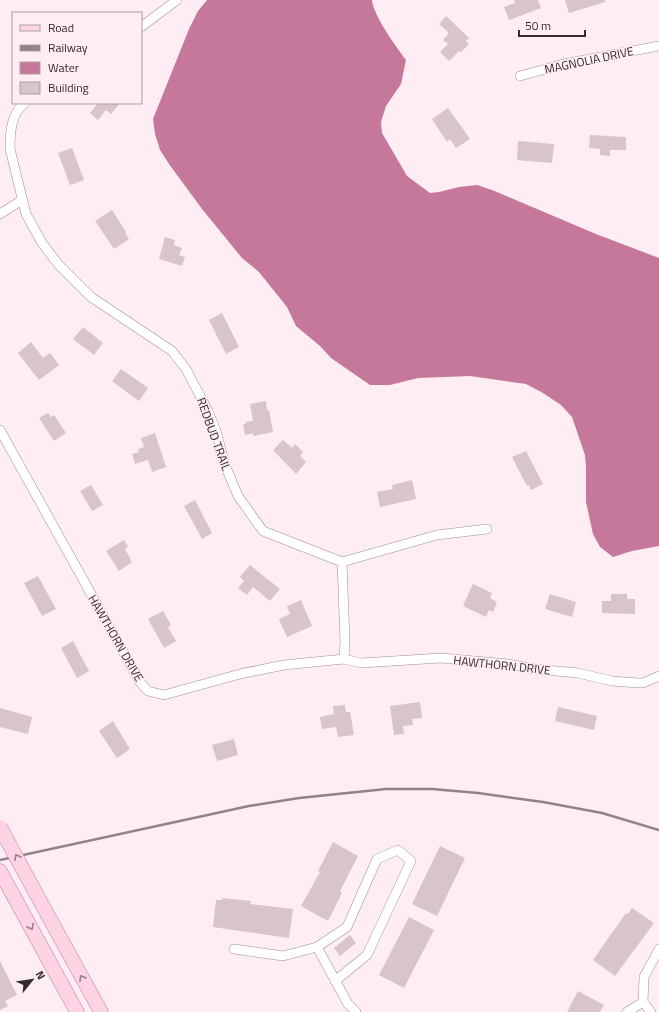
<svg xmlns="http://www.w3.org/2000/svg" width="659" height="1012" viewBox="0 0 659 1012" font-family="'Titillium Web',sans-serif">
  <rect width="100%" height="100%" fill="#feedf3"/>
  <path fill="#c6789a" d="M207 0H372C373 15 397 48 406 60L401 84 386 106 381 122 382 133 407 176 430 193 439 192 459 187 477 185 492 190 596 234 659 258V546L632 551 613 557 600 547 593 534 586 502V467L585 455 572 417 561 405 543 393 526 384 470 376 418 378 390 385H370L331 358 320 346 296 326 287 307 259 272 242 258 202 209 169 164 160 150 155 134 153 119 189 29 198 11Z"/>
  <g fill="#d8c4cb">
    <polygon points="514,0 538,0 541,8 509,20 504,7 515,3"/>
    <polygon points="565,0 605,0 605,2 569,13"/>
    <polygon points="446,16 469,38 466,41 469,44 461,52 459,51 449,61 440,52 448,44 443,40 449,33 439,24"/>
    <polygon points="98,103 120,103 111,114 106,110 98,120 90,113"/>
    <polygon points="448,108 470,139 456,148 450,139 447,142 432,119"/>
    <polygon points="590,135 626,137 626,150 610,150 610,156 600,155 600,149 589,148"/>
    <polygon points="518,141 554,144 552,163 517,160"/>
    <polygon points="72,148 84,180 70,185 58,153"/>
    <polygon points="112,210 126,232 125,233 129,239 114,249 95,221"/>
    <polygon points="165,237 175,240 174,245 182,248 179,255 185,257 182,266 159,259"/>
    <polygon points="222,313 239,347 226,354 209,320"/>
    <polygon points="83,327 103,343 94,355 73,339"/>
    <polygon points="31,342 43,358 50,353 59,365 39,380 18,353"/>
    <polygon points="121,369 148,388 139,401 112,381"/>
    <polygon points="266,401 267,411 269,410 273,432 253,436 253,433 245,435 243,424 246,424 246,422 253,421 250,404"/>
    <polygon points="48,413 51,417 54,415 66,433 54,441 39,418"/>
    <polygon points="155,433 166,467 152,472 148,460 135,464 132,454 139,452 138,449 144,447 141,438"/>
    <polygon points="283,440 292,448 295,444 303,452 300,456 306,462 296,474 273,450"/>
    <polygon points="526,451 543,484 531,490 529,485 527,486 512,457"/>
    <polygon points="412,480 416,499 380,507 377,492 393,489 392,485"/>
    <polygon points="91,485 103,505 92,511 80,491"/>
    <polygon points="195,500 212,533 202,539 184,506"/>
    <polygon points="124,540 128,547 125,549 132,562 119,571 106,551"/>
    <polygon points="250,565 280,589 270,601 253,587 247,595 238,588 244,581 240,577"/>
    <polygon points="38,576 56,609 42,616 24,583"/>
    <polygon points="473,584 492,593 490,598 497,602 493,612 489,610 486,617 463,606"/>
    <polygon points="550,594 576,602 572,617 545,609"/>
    <polygon points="611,594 627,594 627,599 635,599 635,614 602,613 602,601 611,601"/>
    <polygon points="301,600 312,626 287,637 279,619 290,614 287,606"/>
    <polygon points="163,611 171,625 168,627 176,641 164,648 148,619"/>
    <polygon points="73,641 89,671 77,678 61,648"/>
    <polygon points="420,702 422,718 412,719 413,725 403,726 404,734 394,735 390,706"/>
    <polygon points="345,705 346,712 350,712 354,735 338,737 336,727 322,729 320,717 334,714 333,706"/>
    <polygon points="558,707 597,716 594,730 555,721"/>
    <polygon points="0,708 32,717 28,734 0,727"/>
    <polygon points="113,721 130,749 117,758 99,731"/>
    <polygon points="234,739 238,755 217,761 212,745"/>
    <polygon points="333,842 358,856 340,891 342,893 328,921 301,906 320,872 318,871"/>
    <polygon points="440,846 465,858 437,916 412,904"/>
    <polygon points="223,898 251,901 250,904 293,909 289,938 213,927 216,900 222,900"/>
    <polygon points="632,908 654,923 615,976 593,960 626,913 628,914"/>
    <polygon points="409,917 434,930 404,988 379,975"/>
    <polygon points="350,935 356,943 340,956 334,948"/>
    <polygon points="0,961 17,995 5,1001 8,1006 0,1010"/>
    <polygon points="578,991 604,1005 600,1012 567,1012"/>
  </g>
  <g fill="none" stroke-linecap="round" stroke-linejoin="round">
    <g stroke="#a08e95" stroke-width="10">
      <g id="minor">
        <polyline points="141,27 177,0"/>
        <polyline points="520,76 564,64 659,46"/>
        <path d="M25 103C11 113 10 133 10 149L26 214 42 243 58 264 91 297 172 351 186 369 208 411 216 431 225 465 238 496 263 531 342 562 437 535 487 529"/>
        <polyline points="0,214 22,200"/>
        <polyline points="0,430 140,682 148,691 164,695 240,674 284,665 344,659 361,663 441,658 508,664 535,669 578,673 612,681 638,683 643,683 659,676"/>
        <polyline points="342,562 345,642 344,659"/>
        <polyline points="317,947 348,1004 356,1012"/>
        <polyline points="234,949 283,956 317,947 347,927 377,859 398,850 411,861 367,955 335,981"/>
        <polyline points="627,1012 643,1002"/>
        <polyline points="651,1012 643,1002 644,977 659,949"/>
      </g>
    </g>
    <g stroke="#b68599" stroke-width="15">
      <g id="primary">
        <polyline points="0,871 77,1012"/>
        <polyline points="33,888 101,1012"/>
      </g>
    </g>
    <use href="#minor" stroke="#fff" stroke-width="9"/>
    <use href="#primary" stroke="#fed3e4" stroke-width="14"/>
    <polyline stroke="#908489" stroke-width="2.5" points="0,860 249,806 299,798 386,789 432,789 478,793 543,802 602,813 659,830"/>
    <g stroke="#b68599" stroke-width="15" stroke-linecap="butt">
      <polyline id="primary-bridge" points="0,827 33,888"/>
    </g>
    <use href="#primary-bridge" stroke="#fed3e4" stroke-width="14"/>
  </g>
  <defs><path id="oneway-chevron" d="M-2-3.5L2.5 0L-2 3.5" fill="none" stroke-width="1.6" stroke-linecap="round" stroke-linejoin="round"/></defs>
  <g stroke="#987f89">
    <use href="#oneway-chevron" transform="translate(17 857) rotate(-119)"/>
    <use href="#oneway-chevron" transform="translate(31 927) rotate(61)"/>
    <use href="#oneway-chevron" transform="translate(82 978) rotate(-119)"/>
  </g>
  <g text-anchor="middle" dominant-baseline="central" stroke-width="3" stroke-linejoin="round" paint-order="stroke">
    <g font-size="12" fill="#332b2e" stroke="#feedf3">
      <text transform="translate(589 60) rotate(-12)">MAGNOLIA DRIVE</text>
      <text transform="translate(214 434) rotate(70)">REDBUD TRAIL</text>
      <text transform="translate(116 638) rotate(60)">HAWTHORN DRIVE</text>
      <text transform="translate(502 665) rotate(6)">HAWTHORN DRIVE</text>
    </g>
  </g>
  <rect x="12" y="12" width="130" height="92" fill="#feedf3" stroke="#ad9fa4"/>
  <rect x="20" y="25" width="20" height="6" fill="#fed3e4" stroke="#ad9fa4"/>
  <text x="48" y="32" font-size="12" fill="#332b2e">Road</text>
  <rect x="20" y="45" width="20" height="6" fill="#908489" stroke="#ad9fa4"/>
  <text x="48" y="52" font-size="12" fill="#332b2e">Railway</text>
  <rect x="20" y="62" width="20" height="12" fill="#c6789a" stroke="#ad9fa4"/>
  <text x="48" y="72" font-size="12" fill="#332b2e">Water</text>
  <rect x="20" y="82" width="20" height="12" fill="#d8c4cb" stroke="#ad9fa4"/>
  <text x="48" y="92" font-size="12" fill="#332b2e">Building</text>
  <g transform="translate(32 980) rotate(60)" stroke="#feedf3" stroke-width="3" paint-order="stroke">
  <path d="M0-3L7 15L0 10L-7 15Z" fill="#332b2e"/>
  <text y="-6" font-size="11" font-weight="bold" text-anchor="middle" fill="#332b2e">N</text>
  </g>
  <path d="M519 30v6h66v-6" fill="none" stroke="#332b2e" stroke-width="2"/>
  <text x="525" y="30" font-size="12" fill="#332b2e" stroke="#feedf3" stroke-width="3" paint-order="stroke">50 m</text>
</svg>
